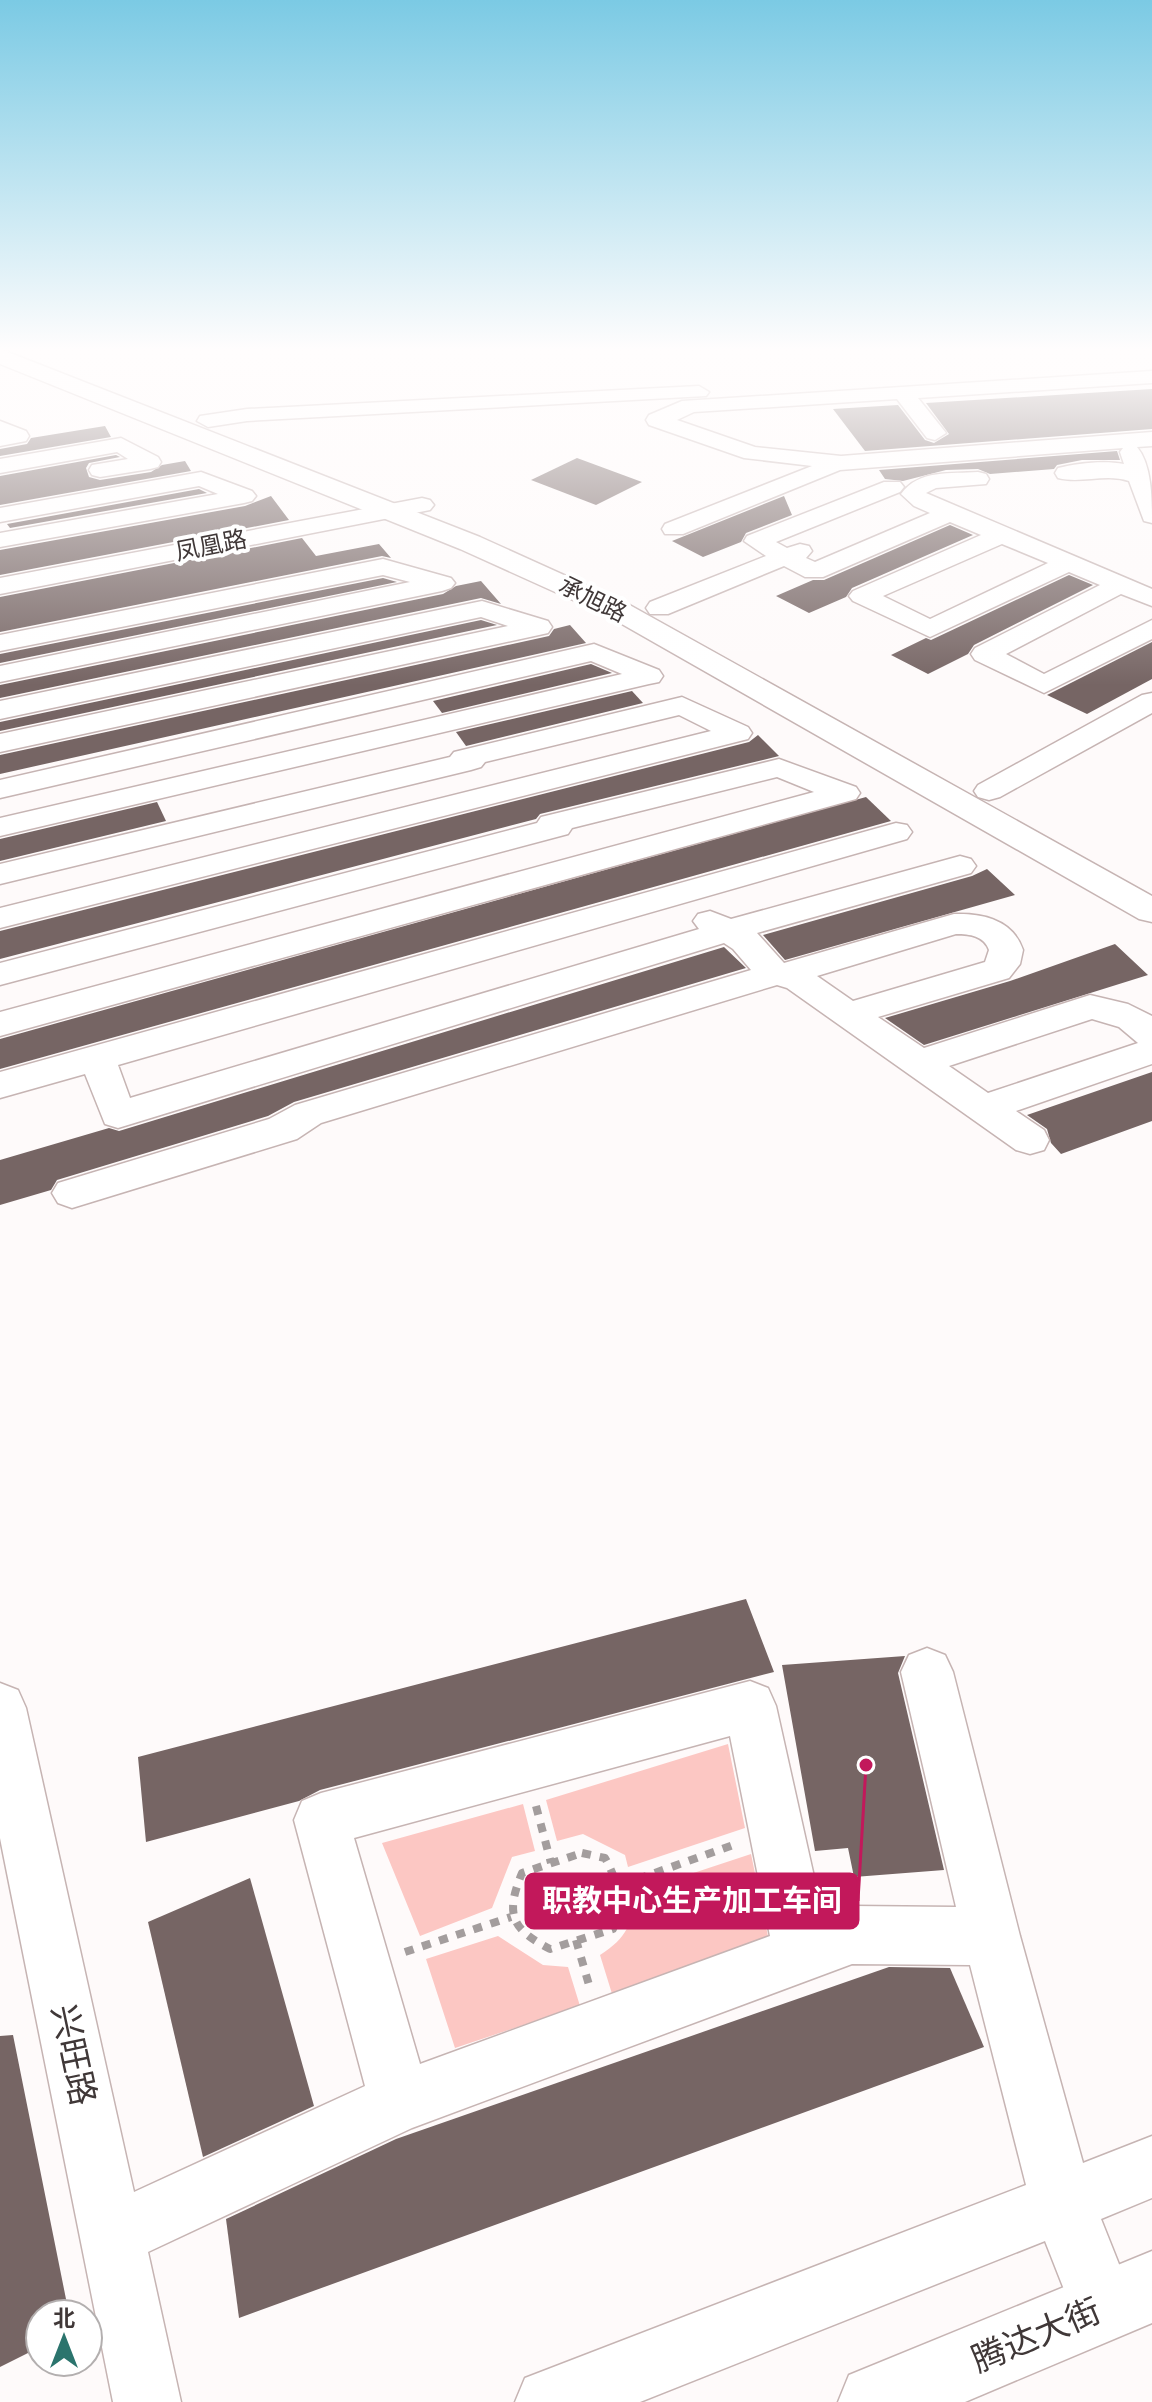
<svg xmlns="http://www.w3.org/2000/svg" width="1152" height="2402" viewBox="0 0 1152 2402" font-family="Raleway,'Noto Sans SC',sans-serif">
  <rect width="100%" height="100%" fill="#fefafa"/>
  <g fill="#fcc7c3">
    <polygon points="728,1744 745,1828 628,1867 625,1855 583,1834 557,1841 546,1800"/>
    <polygon points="523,1804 535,1851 512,1857 492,1908 420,1936 382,1843"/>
    <path d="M751 1854 769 1941 613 1997 600 1955C628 1937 631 1925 636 1892Z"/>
    <polygon points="498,1936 543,1965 568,1967 580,2006 455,2048 426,1959"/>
  </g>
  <g fill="#766564">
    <polygon points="1152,389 1152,429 865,451 833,409 898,405 925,440 934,443 949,434 926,403"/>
    <polygon points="105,426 111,437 0,456 0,449 27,444 31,438"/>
    <polygon points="1117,451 1120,460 1082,460 1057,465 1054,469 990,474 978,469 946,470 903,481 885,479 879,470"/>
    <polygon points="116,455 120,457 89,463 86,468 89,477 100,480 151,472 162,465 185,461 191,471 0,505 0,476"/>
    <polygon points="577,458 642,482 596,505 531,480"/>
    <polygon points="199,489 207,493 10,528 7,524"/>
    <polygon points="271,496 289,520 0,575 0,550 245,506"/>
    <polygon points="784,496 792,515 746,533 741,542 703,557 672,541"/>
    <polygon points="950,525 973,535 852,588 846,597 809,613 776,596 813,580 824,580"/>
    <polygon points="302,538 316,556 379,544 391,558 382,556 0,632 0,597"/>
    <polygon points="1069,575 1093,585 974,645 968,654 928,674 891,655 926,638 931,640"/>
    <polygon points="383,578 397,582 0,663 0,654"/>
    <polygon points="481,581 501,604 481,598 0,698 0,685 443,594 456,586"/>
    <polygon points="481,620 497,625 0,731 0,722"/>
    <polygon points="570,625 586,643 0,774 0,755 549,636 554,629"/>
    <polygon points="1152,642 1152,679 1087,714 1047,695"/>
    <polygon points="591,664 612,673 442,713 433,701"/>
    <polygon points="632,691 643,703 466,746 456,732"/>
    <polygon points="758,735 779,756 540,814 536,819 0,959 0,931 749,742"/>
    <polygon points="866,797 891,821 0,1069 0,1039"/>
    <polygon points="157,802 166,821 0,861 0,839"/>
    <polygon points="987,869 1015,895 785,960 763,935 972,876"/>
    <polygon points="1115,944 1148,975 924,1045 885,1018 1010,981"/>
    <polygon points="724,947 746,968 294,1102 268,1116 57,1180 51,1190 0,1205 0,1160 109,1128 119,1131"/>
    <polygon points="1152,1072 1152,1121 1061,1154 1051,1143 1047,1129 1027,1115"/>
    <polygon points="746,1599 774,1672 320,1790 299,1801 146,1842 138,1757"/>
    <polygon points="905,1656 898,1673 944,1870 854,1877 848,1848 815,1851 782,1665"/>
    <polygon points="250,1878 314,2106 203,2157 148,1922"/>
    <polygon points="889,1967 950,1968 984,2047 239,2318 226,2219 396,2139"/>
    <polygon points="13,2035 69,2314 40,2314 40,2347 0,2367 0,2036"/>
  </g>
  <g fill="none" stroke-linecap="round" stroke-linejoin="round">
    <g stroke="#c6b4b3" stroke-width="3">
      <g id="minor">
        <path d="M1152 371V383L918 398 946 433 935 440 927 438 897 399 694 412 677 420 755 447 841 456 1152 432V446L1137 447C1152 465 1152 499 1152 523L1144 521 1129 481C1105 473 1082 484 1058 478L1055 473 1058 468C1077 463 1105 460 1124 464L1120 452 1123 448 840 470 683 534H665L662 529 665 524 812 466 744 458 649 425 646 420 649 415 682 401Z"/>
        <polygon points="699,386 709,392 706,396 247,421 208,427 197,421 200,416 247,409"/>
        <polygon points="0,421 26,431 29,436 26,441 0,446"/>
        <polygon points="121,438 158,457 161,462 158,467 150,469 100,477 92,475 89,470 92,465 128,459 117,452 0,473 0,459"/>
        <polygon points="201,472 252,491 256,496 252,501 244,503 0,547 0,533 218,494 199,486 0,522 0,508"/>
        <path d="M978 472 986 474 989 479 986 484 936 488 926 493 1152 589V606L1121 594 1006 654 1044 674 1152 620V639L1044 693 975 660 971 654 975 648 1100 585 1069 572 930 637 853 601 849 596 853 591 981 535 950 522 823 577H805L784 566 668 614H650L646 608 650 602 766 556 744 541 747 536 884 482H900L904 487 900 492 776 542 787 548 800 544 809 546 812 551 806 558 815 562 930 513 914 506 901 494C919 469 951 474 978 472ZM1002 544 1048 563 930 619 883 596Z"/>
        <polygon points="422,498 430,500 434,505 430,510 0,594 0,578"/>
        <polygon points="383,559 451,578 455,583 451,588 442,591 0,682 0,666 410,582 383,575 0,651 0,635"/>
        <polygon points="482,601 548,621 552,627 548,633 539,635 0,752 0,734 508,626 481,617 0,719 0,701"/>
        <polygon points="594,644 659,670 663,676 659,682 649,684 0,836 0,818 622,674 591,661 0,798 0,780"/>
        <polygon points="1152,693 1152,713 1000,797 989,800 978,797 974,791 978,785 1142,695"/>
        <polygon points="682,697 748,727 752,733 748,739 0,928 0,908 711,731 679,715 485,762 481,767 471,770 0,884 0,864 450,757 454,752"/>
        <polygon points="779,759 856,787 860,793 856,799 0,1036 0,1012 814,792 777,777 572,828 568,834 0,985 0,963 537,823 541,817"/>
        <path d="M896 823 907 825 912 832 907 839 118 1065 130 1098 699 929 693 921 698 914 710 911 731 919 960 856 971 859 976 866 971 873 757 933 784 963 954 914C983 913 1013 920 1023 950L1020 964 1009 978 878 1017 924 1048 1090 995 1128 1004 1152 1016V1064L1016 1111 1044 1130 1049 1140 1044 1150 1030 1154 1016 1150 787 988 777 985 321 1123 297 1139 72 1208 58 1203 52 1193 58 1183 269 1119 295 1105 751 970 733 949 724 943 118 1128 105 1124 85 1074 0 1098V1072ZM956 934C970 934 984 936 989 950L985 962 853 1001 817 976ZM1092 1019 1119 1027 1138 1043 988 1093 949 1066Z"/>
        <path d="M927 1648 945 1655 953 1672 1020 1936 1083 2163 1152 2136V2198L1101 2219 1136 2307 1126 2330 1103 2340 1080 2330 1045 2241 640 2402H515L525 2378 1026 2185 970 1965 852 1964 412 2128 148 2252 181 2402H113L0 1838V1683L18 1690 26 1708 134 2192 365 2086 294 1820 302 1801 321 1793 750 1681 768 1688 776 1706 823 1917 852 1906 956 1907 901 1672 909 1655ZM730 1736 770 1936 420 2064 354 1838Z"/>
      </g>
    </g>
    <g stroke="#c6b4b3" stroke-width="3">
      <g id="major">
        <polygon points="0,349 480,537 626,603 1152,896 1152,922 1139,919 606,615 460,549 0,364"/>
        <polygon points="1152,2251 1152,2323 965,2402 838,2402 849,2375"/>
      </g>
    </g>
    <g stroke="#a39d9d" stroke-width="8" stroke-dasharray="9 9" stroke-linecap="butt">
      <polyline points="536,1806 551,1863"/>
      <path d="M582 1853 605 1858C619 1884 622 1901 613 1929L550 1949C511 1929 505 1914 522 1873Z"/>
      <polyline points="621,1885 736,1844"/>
      <polyline points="576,1940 589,1985"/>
      <polyline points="405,1952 511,1917"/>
    </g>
    <use href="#minor" fill="#fff" fill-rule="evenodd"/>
    <use href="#major" fill="#fff" fill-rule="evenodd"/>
  </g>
  <linearGradient id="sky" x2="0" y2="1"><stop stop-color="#7bcae4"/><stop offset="0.51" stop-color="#fffdfd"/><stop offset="1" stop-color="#fffdfd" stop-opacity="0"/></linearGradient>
  <rect width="1152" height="685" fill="url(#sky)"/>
  <g text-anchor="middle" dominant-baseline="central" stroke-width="8" stroke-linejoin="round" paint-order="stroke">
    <g font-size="24" fill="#403838" stroke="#fff">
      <text transform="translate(211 545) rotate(-11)">凤凰路</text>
      <text transform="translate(593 599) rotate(26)">承旭路</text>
    </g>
    <g font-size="34" fill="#403838" stroke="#fff">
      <text transform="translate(74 2055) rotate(78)">兴旺路</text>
      <text transform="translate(1036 2335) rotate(-23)">腾达大街</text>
    </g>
  </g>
  <path fill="none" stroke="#c2185b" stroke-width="3" d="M866 1765L858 1901"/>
  <circle fill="#c2185b" stroke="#fff" stroke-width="3" cx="866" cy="1765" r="8"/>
  <rect fill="#c2185b" stroke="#c2185b" stroke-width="3" x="526" y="1874" width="332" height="54" rx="8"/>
  <g font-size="30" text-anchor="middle" font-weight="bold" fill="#fff">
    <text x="692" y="1911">职教中心生产加工车间</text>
  </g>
  <g transform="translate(64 2338)"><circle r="38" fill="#ffffff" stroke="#b3afaf" stroke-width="2"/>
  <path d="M0-6L14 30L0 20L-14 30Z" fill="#2b746d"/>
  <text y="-12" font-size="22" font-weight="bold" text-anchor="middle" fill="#403838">北</text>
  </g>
</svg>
